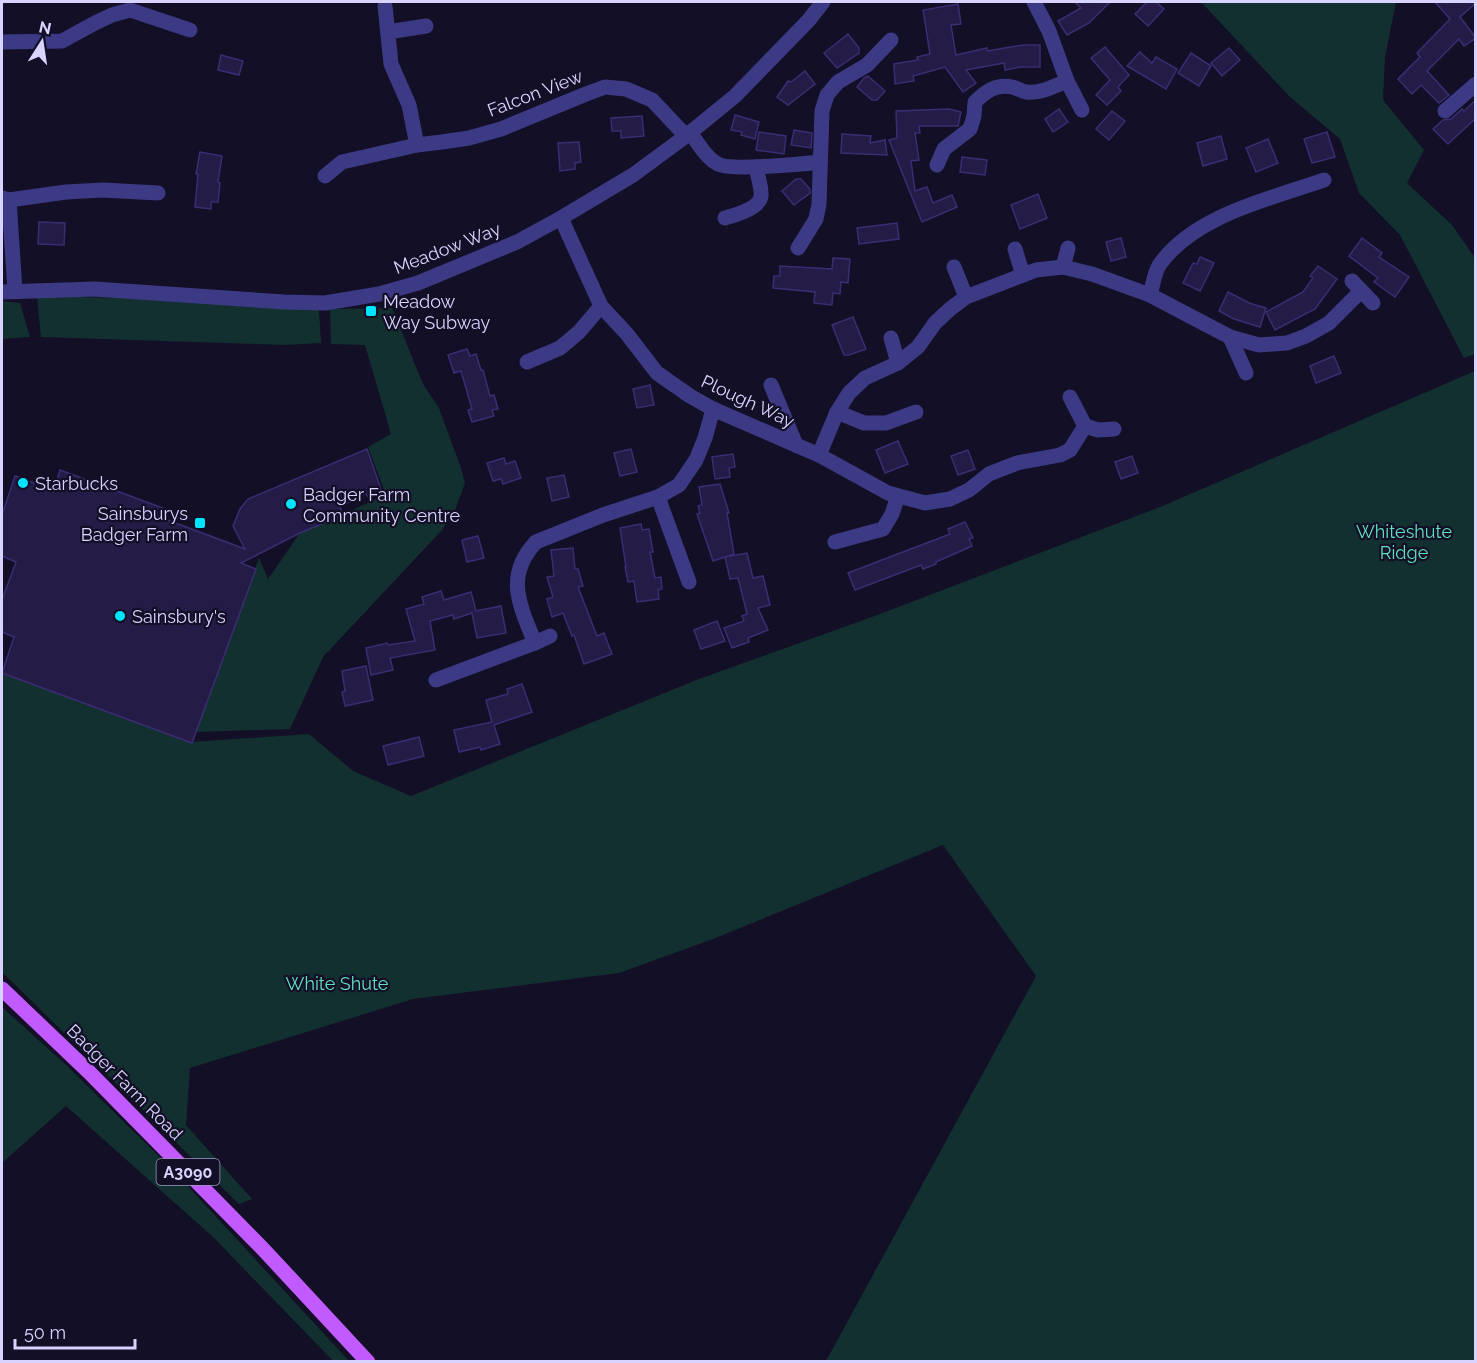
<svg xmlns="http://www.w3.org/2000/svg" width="1477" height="1363" viewBox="0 0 1477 1363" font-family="Raleway,sans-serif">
  <rect width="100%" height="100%" fill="#130f26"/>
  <g fill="#12302f">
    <polygon points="1201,2 1396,2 1385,57 1383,100 1424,150 1407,183 1452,225 1475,258 1475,354 1464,358 1400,235 1359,193 1340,139 1289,96"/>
    <polygon points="37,296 162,299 319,310 321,343 286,345 41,337"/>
    <polygon points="2,301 20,303 30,337 2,339"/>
    <polygon points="392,308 423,384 439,408 461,468 465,483 454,513 442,530 323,657 290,729 196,732 259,558 268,579 300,533 386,495 368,447 391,434 365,345 331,344 330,309"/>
    <polygon points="1475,371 1475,1361 826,1361 1036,976 943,845 713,939 619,973 413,999 190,1068 186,1125 252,1199 239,1204 2,972 2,673 192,742 309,734 353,771 411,796 699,679 880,614 1160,507"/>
    <polygon points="2,1007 65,1064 173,1170 349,1361 333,1361 213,1237 66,1106 2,1163"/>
  </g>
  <g fill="#241b47" stroke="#3b2d73" stroke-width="1.5">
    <polygon points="1075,2 1110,2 1089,23 1067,35 1058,21 1081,8"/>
    <polygon points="1147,2 1156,2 1164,9 1148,26 1135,14"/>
    <polygon points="1435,2 1476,2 1476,3 1460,17 1476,38 1464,46 1459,39 1427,71 1449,95 1439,103 1421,85 1412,94 1398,79 1420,57 1417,53 1450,19"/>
    <polygon points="958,4 961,24 951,25 956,55 987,48 987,51 1023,45 1040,45 1040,67 1020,67 1005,70 1004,63 966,70 976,83 963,92 945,67 913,76 914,81 895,84 894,64 918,60 917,57 930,54 923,10"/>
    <polygon points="848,34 859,48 859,53 837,68 824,53"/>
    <polygon points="1105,47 1129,75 1118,87 1121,91 1107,105 1096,95 1110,80 1091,58"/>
    <polygon points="1229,48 1240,60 1222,76 1211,63"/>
    <polygon points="1140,52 1152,63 1156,57 1177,69 1166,89 1127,66"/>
    <polygon points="1191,53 1211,66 1199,86 1178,73"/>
    <polygon points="221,55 243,61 239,75 218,70"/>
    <polygon points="805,71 815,84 788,105 777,97 788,81 791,82"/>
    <polygon points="868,76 885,91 877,100 872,100 857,87 864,78"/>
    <polygon points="1476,100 1476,118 1448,144 1433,129 1443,120 1451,119 1462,109 1464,111"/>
    <polygon points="949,109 961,112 958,126 919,126 920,133 915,133 919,160 911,161 915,191 927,187 933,203 952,195 957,207 922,222 889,140 897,138 896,111"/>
    <polygon points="1059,109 1068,122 1053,132 1045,119"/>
    <polygon points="1112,111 1125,121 1109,140 1096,129"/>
    <polygon points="735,115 759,122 755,139 741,135 742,132 731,130"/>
    <polygon points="642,116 644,136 621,138 621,131 612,131 611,118"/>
    <polygon points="794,130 812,133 811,148 791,145"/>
    <polygon points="759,132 786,136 784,154 756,150"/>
    <polygon points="1327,132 1335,157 1312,163 1304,139"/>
    <polygon points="842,134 871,136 870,143 885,140 887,155 841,153"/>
    <polygon points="1221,136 1227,159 1203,166 1197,143"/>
    <polygon points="1268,139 1278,163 1256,172 1246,148"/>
    <polygon points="579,142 581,162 575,163 575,169 560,171 558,143"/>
    <polygon points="200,152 222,156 218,182 220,183 218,202 211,202 211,209 195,207 198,174 196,174"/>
    <polygon points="962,157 987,160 985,175 960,172"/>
    <polygon points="796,179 801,179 810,189 810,193 794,205 782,191"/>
    <polygon points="1038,194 1047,218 1020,229 1011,205"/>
    <polygon points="39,222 65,223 64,245 38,244"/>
    <polygon points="897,223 899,239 859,244 857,228"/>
    <polygon points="1121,238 1126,257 1111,261 1106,242"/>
    <polygon points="1362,238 1382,253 1379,257 1409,277 1395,297 1374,282 1378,278 1349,256"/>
    <polygon points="1200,257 1214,263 1200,291 1183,283 1193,263 1197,264"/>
    <polygon points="833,258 850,259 848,283 841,282 840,294 833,293 832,305 814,303 815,292 773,288 774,276 780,276 780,266 832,269"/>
    <polygon points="1318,266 1337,279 1315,309 1275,330 1266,312 1303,292 1313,278 1310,276"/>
    <polygon points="1228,292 1249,303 1266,308 1260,327 1234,319 1219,311"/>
    <polygon points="853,317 866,349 849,355 844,355 832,325"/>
    <polygon points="467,349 470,356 476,354 481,370 483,370 490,396 494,395 498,409 492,410 494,416 472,422 468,410 472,409 461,371 454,373 448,355"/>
    <polygon points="1334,356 1341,373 1316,383 1310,366"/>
    <polygon points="650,385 654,405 637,408 633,389"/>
    <polygon points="898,441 908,464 885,473 876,450"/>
    <polygon points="367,449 382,492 369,498 365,493 340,507 343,515 300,533 241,563 256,569 192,743 2,673 14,637 2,632 2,600 16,562 2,556 2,515 15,476 48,488 51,479 57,481 60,470 168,510 165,519 245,549 233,526 240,509 248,499"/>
    <polygon points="631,449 637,472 620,476 614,453"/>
    <polygon points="968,450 975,469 958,475 951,456"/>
    <polygon points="733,454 735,467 729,468 730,477 715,479 712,457"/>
    <polygon points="1132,456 1138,473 1121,479 1115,462"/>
    <polygon points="504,458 506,464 515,461 521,478 503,484 501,479 493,481 487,463"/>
    <polygon points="564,475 569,497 552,501 547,478"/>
    <polygon points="720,484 729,513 727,513 734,554 713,561 697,514 700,513 698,506 702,505 699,487"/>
    <polygon points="965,522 973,538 969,539 972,546 936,562 936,564 923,569 921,565 855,590 848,573 950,534 948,529"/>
    <polygon points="641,524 642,530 649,529 653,552 650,552 655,578 661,577 662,589 658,590 659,599 637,602 634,581 628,582 625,567 626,567 620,528"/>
    <polygon points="478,536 484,558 467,562 462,540"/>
    <polygon points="573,548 575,569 578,569 583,586 578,587 597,636 604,633 612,654 584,664 574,635 572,636 563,613 552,617 547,599 553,597 547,577 554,576 551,550"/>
    <polygon points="747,553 753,578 763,576 770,605 758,608 768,630 748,638 749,642 732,648 724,628 744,621 742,616 747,614 738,578 730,579 725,557"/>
    <polygon points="441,591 444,600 471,592 476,611 501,606 506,633 477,638 472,613 454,619 453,615 430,621 435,650 390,658 393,670 371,675 366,648 387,643 388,645 415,641 406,609 424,604 422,597"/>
    <polygon points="717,621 725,641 701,649 694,630"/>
    <polygon points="366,666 373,700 345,706 342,692 345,691 342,671"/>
    <polygon points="522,684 532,712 494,725 500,744 481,750 480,747 459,752 454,730 492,722 486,700 508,694 507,689"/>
    <polygon points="419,737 424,756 388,765 383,746"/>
  </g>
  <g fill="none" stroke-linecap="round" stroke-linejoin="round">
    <g stroke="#3d3a85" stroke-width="15">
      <polyline points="385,6 391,64 409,105 417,145"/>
      <polyline points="388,32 426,26"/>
      <polyline points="2,42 62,41 95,23 112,15 130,10 190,30"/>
      <polyline points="1067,81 1082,110"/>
      <polyline points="1445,111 1476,84"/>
      <path d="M690 132C698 143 706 158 718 164 729 171 803 164 820 162"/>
      <path d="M937 165 944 149 970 129 974 116 975 102C986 91 996 84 1012 87 1017 88 1021 91 1026 92 1040 94 1054 86 1067 81L1049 31 1034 2"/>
      <polyline points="325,176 342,162 417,145 442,142 469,138 501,129 586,94 605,87 626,89 652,100 686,136"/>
      <polyline points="2,198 9,200 66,192 103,190 158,193"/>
      <polyline points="9,200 15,291"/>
      <polyline points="561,218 601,306 627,334 657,373 690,396 713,409 819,455 888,493 925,503 950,499 969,490 989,474 1017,463 1060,455 1070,450 1085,426"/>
      <path d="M725 218C735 215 760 208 761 196 762 187 757 175 756 167"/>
      <polyline points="798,248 816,219 819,204 822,111 827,95 838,82 867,65 891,40"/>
      <polyline points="1015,249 1023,275"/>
      <polyline points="954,267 966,297"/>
      <polyline points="1063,267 1068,248"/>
      <polyline points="1352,281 1373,303"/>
      <polyline points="2,292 95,289 284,302 325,303 379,294 418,283 517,242 561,218 633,175 686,136 735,96 808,21 823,2"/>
      <path d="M1150 295C1153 286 1154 272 1160 264 1195 215 1270 199 1324 180"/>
      <polyline points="1230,337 1246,373"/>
      <polyline points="891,338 898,363"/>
      <polyline points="527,362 560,348 579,332 601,306"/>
      <polyline points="771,385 796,445"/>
      <polyline points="1070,397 1085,426 1098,430 1114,429"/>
      <polyline points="837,412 864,423 886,423 916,412"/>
      <polyline points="819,455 837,412 849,393 865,378 898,363 918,347 935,323 950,309 966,297 1036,270 1063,267 1092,274 1150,295 1230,337 1259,345 1287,343 1306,336 1329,323 1361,291"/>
      <polyline points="658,497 689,582"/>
      <polyline points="835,542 883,529 892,514 898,496"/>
      <polyline points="535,643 550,636"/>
      <path d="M436 680 535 643C520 606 504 576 536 542L603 515 658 497 679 485 696 460 705 438 713 409"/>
    </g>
    <polyline stroke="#c25bff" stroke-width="15" points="2,989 89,1072 263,1249 368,1362"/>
  </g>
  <g fill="#00e5ff" stroke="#130f26" stroke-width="2">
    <rect x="365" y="305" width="12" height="12" rx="3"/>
    <circle cx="23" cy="483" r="6"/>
    <circle cx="291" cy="504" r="6"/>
    <rect x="194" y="517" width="12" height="12" rx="3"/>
    <circle cx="120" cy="616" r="6"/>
  </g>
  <g text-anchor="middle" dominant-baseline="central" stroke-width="4.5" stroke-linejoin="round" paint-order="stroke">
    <rect fill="#130f26" stroke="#9e99be" stroke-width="1.5" x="156.5" y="1159" width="63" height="26" rx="4.5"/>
    <g font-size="16" font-weight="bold" fill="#d9d4ff">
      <text x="188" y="1172">A3090</text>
    </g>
    <g font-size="18" fill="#d9d4ff" stroke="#130f26">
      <text transform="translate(535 93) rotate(-21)">Falcon View</text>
      <text transform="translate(447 248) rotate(-21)">Meadow Way</text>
      <text transform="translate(748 401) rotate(25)">Plough Way</text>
      <text transform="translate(125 1082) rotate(45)">Badger Farm Road</text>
    </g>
    <g font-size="18" fill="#d9d4ff" stroke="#130f26" text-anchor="start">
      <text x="383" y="301">Meadow<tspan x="383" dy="21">Way Subway</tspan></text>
      <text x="35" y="483">Starbucks</text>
      <text x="303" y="494">Badger Farm<tspan x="303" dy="21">Community Centre</tspan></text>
      <text x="188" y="513" text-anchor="end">Sainsburys<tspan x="188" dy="21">Badger Farm</tspan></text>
      <text x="132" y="616">Sainsbury's</text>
    </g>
    <g font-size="18" fill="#5fe0c0" stroke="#130f26">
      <text x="1404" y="531">Whiteshute<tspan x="1404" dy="21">Ridge</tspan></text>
      <text x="337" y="983">White Shute</text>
    </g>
  </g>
  <rect width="1477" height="1363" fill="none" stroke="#d9d4ff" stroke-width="6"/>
  <g transform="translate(42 42) rotate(12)" stroke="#130f26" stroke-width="4.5" paint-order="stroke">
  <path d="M0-4.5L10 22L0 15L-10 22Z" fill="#d9d4ff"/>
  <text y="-9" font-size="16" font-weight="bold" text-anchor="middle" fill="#d9d4ff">N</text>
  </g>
  <path d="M15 1339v9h120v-9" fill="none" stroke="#d9d4ff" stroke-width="3"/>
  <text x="24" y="1339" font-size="18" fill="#d9d4ff" stroke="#130f26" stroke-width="4.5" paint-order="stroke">50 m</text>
</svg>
